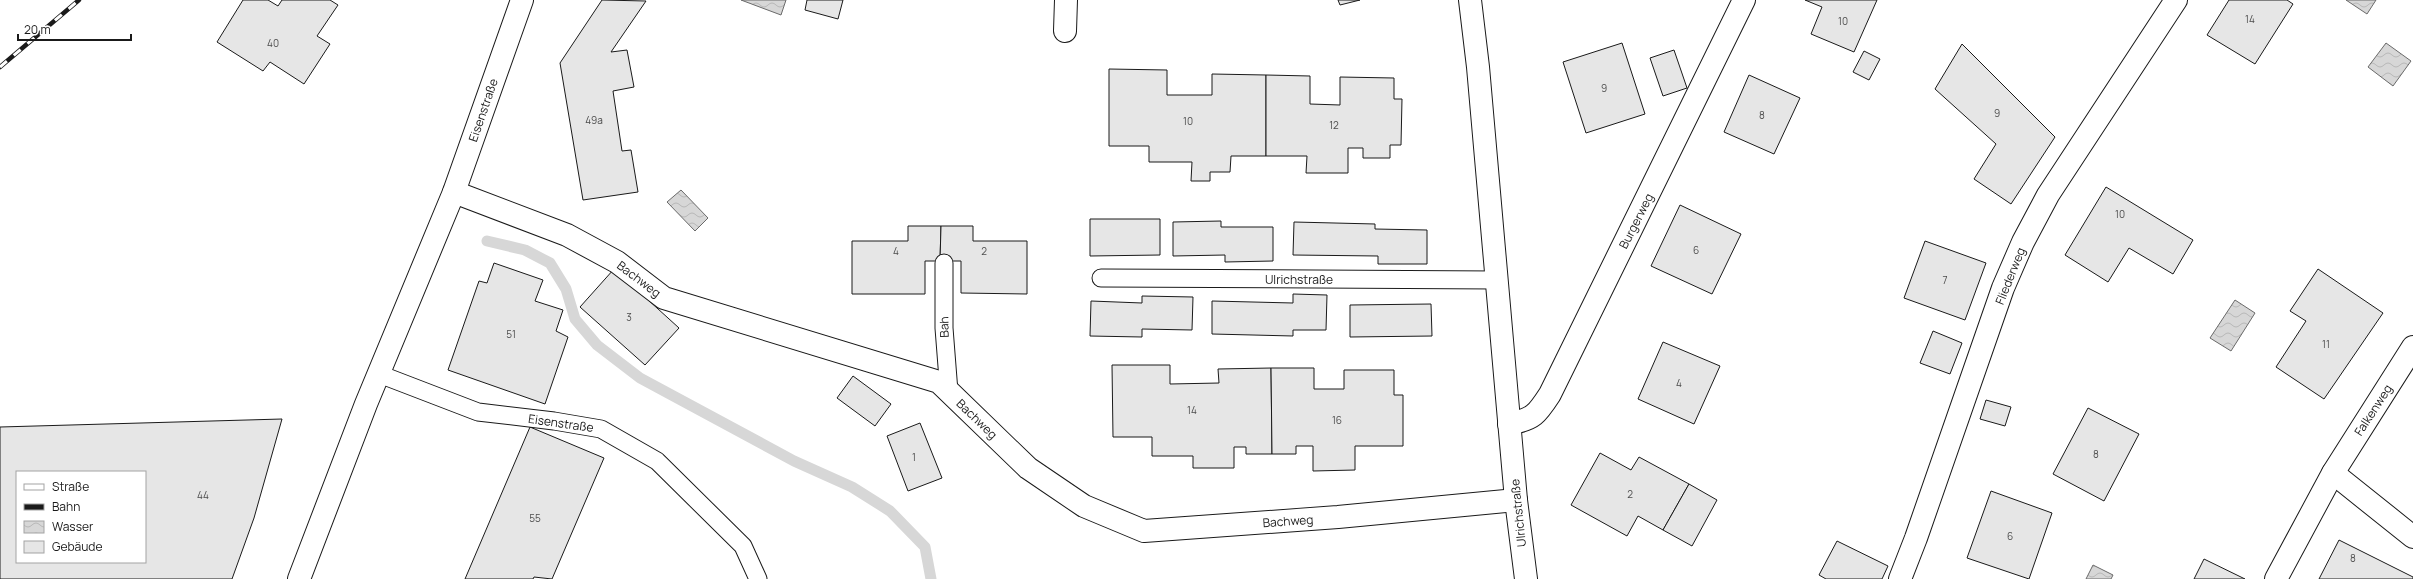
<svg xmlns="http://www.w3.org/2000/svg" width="2413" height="579" viewBox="0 0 2413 579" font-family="Manrope,sans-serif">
  <defs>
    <pattern id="water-waves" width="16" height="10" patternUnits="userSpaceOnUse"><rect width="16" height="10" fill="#d7d7d7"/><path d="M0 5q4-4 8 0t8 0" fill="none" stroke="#b8b8b8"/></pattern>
  </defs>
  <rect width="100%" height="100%" fill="#fff"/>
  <g fill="url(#water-waves)" stroke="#6a6a6a">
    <polygon points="741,0 786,0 781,15"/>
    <polygon points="2346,0 2376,0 2367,14"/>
    <polygon points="2386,43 2411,61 2393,86 2368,67"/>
    <polygon points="681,190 708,218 695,231 667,202"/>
    <polygon points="2235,300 2255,313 2231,351 2210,338"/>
    <polygon points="2093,565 2113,575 2111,579 2086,579"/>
  </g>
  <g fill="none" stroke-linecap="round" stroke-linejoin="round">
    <polyline stroke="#d7d7d7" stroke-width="11" points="487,241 525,250 550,263 566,289 575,319 597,345 640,378 794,461 852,487 890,511 925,547 931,579"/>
  </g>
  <g fill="#e6e6e6" stroke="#1a1a1a" fill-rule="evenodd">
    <polygon points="243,0 268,0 278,6 282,0 330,0 338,5 317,36 330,44 304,84 270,62 263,71 217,42"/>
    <polygon points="602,0 646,1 611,52 627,50 634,87 613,91 622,151 631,150 638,192 583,200 560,63"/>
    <polygon points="807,0 843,0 838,19 805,10"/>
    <polygon points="1338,0 1360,0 1340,5"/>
    <polygon points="1805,0 1877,0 1854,52 1811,34 1822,7"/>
    <polygon points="2229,0 2287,0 2293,4 2255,64 2207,35"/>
    <polygon points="1622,43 1645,114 1586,133 1563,62"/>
    <polygon points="1962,44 2055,137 2011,204 1974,179 1996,144 1935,89"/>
    <polygon points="1674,50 1687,88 1663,96 1650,58"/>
    <polygon points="1864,51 1880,59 1869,80 1853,72"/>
    <polygon points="1109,69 1167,70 1167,95 1212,95 1212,74 1266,75 1266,156 1231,156 1230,172 1210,172 1210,181 1191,181 1192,162 1149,162 1149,146 1109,146"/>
    <polygon points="1266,75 1310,76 1310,104 1340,105 1340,77 1394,78 1394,99 1402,99 1401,145 1390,145 1390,158 1363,158 1363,148 1348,148 1348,173 1306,173 1307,156 1266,156"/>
    <polygon points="1749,75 1800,98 1774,154 1724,132"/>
    <polygon points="2106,187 2193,240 2173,274 2129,248 2108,282 2065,255"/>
    <polygon points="1680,205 1741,234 1712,294 1651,266"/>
    <polygon points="1090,219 1160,219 1160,255 1090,256"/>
    <polygon points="1221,221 1221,227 1273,227 1273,261 1225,262 1225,255 1173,256 1173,222"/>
    <polygon points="1294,222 1375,224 1375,229 1427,230 1427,264 1378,264 1378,256 1293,255"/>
    <polygon points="908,226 941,226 940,261 925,261 925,294 852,294 852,241 908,241"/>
    <polygon points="941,226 973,226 973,241 1027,241 1027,294 961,293 961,261 940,261"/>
    <polygon points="1925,241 1986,263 1965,320 1904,298"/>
    <polygon points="494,263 543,280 535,301 563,310 556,331 568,337 545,404 448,370 479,281 487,283"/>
    <polygon points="614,269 679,328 645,365 580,307"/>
    <polygon points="2318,269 2383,313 2324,399 2276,367 2306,321 2290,311"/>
    <polygon points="1293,294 1327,295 1326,330 1293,330 1293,336 1212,334 1212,301 1293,303"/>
    <polygon points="1142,296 1193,297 1192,330 1142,329 1142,337 1090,336 1091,301 1142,303"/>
    <polygon points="1431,304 1432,336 1350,337 1350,305"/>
    <polygon points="1933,331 1962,343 1950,374 1920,363"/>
    <polygon points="1663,342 1720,366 1694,424 1638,399"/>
    <polygon points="1112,365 1170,365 1170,384 1219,383 1218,369 1271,368 1272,454 1246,454 1246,447 1234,447 1234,468 1193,468 1193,456 1152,456 1152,437 1113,437"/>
    <polygon points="1271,368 1314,368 1314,389 1344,389 1344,370 1394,370 1394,395 1403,395 1403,446 1355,446 1355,470 1313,471 1313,446 1296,446 1296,454 1272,454"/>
    <polygon points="853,376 891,404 875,426 837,398"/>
    <polygon points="1986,400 2011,407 2005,426 1980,419"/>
    <polygon points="2088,408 2139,434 2104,501 2053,474"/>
    <path d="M282 419 254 518 232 579H0V427ZM17 472H145V562H17Z"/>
    <polygon points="920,423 942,478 908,491 887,436"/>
    <polygon points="530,427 604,458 552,579 534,577 533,579 465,579"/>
    <polygon points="1600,453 1631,470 1639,457 1689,484 1663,530 1638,516 1627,536 1571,505"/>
    <polygon points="1689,484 1717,500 1692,546 1663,530"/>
    <polygon points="1991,491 2052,513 2029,579 1967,558"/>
    <polygon points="2339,540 2413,577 2413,579 2319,579"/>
    <polygon points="1837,541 1888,566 1882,579 1826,579 1819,575"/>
    <polygon points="2204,559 2245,579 2194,579"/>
  </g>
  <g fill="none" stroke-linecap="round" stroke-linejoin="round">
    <g stroke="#1a1a1a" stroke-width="19">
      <g id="service">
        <polyline points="944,263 944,328 949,392"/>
        <polyline points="1101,278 1497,280"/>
        <polyline points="379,374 478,412 554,421 601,429 657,461 743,546 758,579"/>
      </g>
    </g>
    <g stroke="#1a1a1a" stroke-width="24">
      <g id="minor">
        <polyline points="1065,31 1066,0"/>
        <polyline points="454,192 567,235 617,262 664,298 939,382 1028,468 1084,506 1144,531 1338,517 1516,500"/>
        <path d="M1509 424C1534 419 1537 414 1550 394L1744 0"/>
        <polyline points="2333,473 2413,537"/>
        <polyline points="1900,579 1916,538 2003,288 2023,242 2048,195 2176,0"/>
        <polyline points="2276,579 2333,473 2413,347"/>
      </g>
    </g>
    <g stroke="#1a1a1a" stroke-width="24">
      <polyline id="tertiary" points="1470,0 1478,67 1516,500 1526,579"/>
    </g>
    <g stroke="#1a1a1a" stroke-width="24">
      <polyline id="primary" points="299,579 366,404 454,192 522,0"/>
    </g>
    <use href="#service" stroke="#fff" stroke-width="17"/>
    <use href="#minor" stroke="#fff" stroke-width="22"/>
    <use href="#tertiary" stroke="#fff" stroke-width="22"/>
    <use href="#primary" stroke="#fff" stroke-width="22"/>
    <g stroke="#1a1a1a" stroke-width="4.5">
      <polyline id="rail" points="0,67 79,0"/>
    </g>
    <use href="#rail" stroke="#fff" stroke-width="3" stroke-dasharray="9" stroke-linecap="butt"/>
  </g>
  <g text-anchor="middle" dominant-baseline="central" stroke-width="3" stroke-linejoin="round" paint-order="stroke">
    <g font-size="10" fill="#4d4d4d">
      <text x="2250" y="19">14</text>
      <text x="1843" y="21">10</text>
      <text x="273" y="43">40</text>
      <text x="1604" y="88">9</text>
      <text x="1997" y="113">9</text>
      <text x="1762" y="115">8</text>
      <text x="594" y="120">49a</text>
      <text x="1188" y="121">10</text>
      <text x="1334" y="125">12</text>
      <text x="2120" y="214">10</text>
      <text x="1696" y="250">6</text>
      <text x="896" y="251">4</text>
      <text x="984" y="251">2</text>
      <text x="1945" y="280">7</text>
      <text x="629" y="317">3</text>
      <text x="511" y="334">51</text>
      <text x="2326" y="344">11</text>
      <text x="1679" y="383">4</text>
      <text x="1192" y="410">14</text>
      <text x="1337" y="420">16</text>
      <text x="2096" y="454">8</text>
      <text x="914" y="457">1</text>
      <text x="1630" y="494">2</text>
      <text x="203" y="495">44</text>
      <text x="535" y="518">55</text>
      <text x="2010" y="536">6</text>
      <text x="2353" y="558">8</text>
    </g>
    <g font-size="12" fill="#1a1a1a" stroke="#fff">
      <text transform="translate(483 110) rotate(-71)">Eisenstraße</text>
      <text transform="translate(1636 221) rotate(-63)">Burgerweg</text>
      <text transform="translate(2010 276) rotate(-68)">Fliederweg</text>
      <text transform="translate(639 279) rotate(37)">Bachweg</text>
      <text x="1299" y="279">Ulrichstraße</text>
      <text transform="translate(944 327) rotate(-92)">Bah</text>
      <text transform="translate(2373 410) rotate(-57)">Falkenweg</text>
      <text transform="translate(977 419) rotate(44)">Bachweg</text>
      <text transform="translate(561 423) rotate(8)">Eisenstraße</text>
      <text transform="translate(1518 513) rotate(-96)">Ulrichstraße</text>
      <text transform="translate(1288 521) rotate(-4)">Bachweg</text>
    </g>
  </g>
  <rect x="16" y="471" width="130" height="92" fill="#ffffff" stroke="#a3a3a3"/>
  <rect x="24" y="484" width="20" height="6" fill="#ffffff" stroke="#a3a3a3"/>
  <text x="52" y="491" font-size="12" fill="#1a1a1a">Straße</text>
  <rect x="24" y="504" width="20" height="6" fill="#1a1a1a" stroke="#a3a3a3"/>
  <text x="52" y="511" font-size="12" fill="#1a1a1a">Bahn</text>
  <rect x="24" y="521" width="20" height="12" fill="url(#water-waves)" stroke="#a3a3a3"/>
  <text x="52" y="531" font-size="12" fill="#1a1a1a">Wasser</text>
  <rect x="24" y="541" width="20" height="12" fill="#e6e6e6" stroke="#a3a3a3"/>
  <text x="52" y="551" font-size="12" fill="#1a1a1a">Gebäude</text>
  <path d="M18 34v6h113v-6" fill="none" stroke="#1a1a1a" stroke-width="2"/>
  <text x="24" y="34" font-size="12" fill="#1a1a1a" stroke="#ffffff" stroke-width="3" paint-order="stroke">20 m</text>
</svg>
